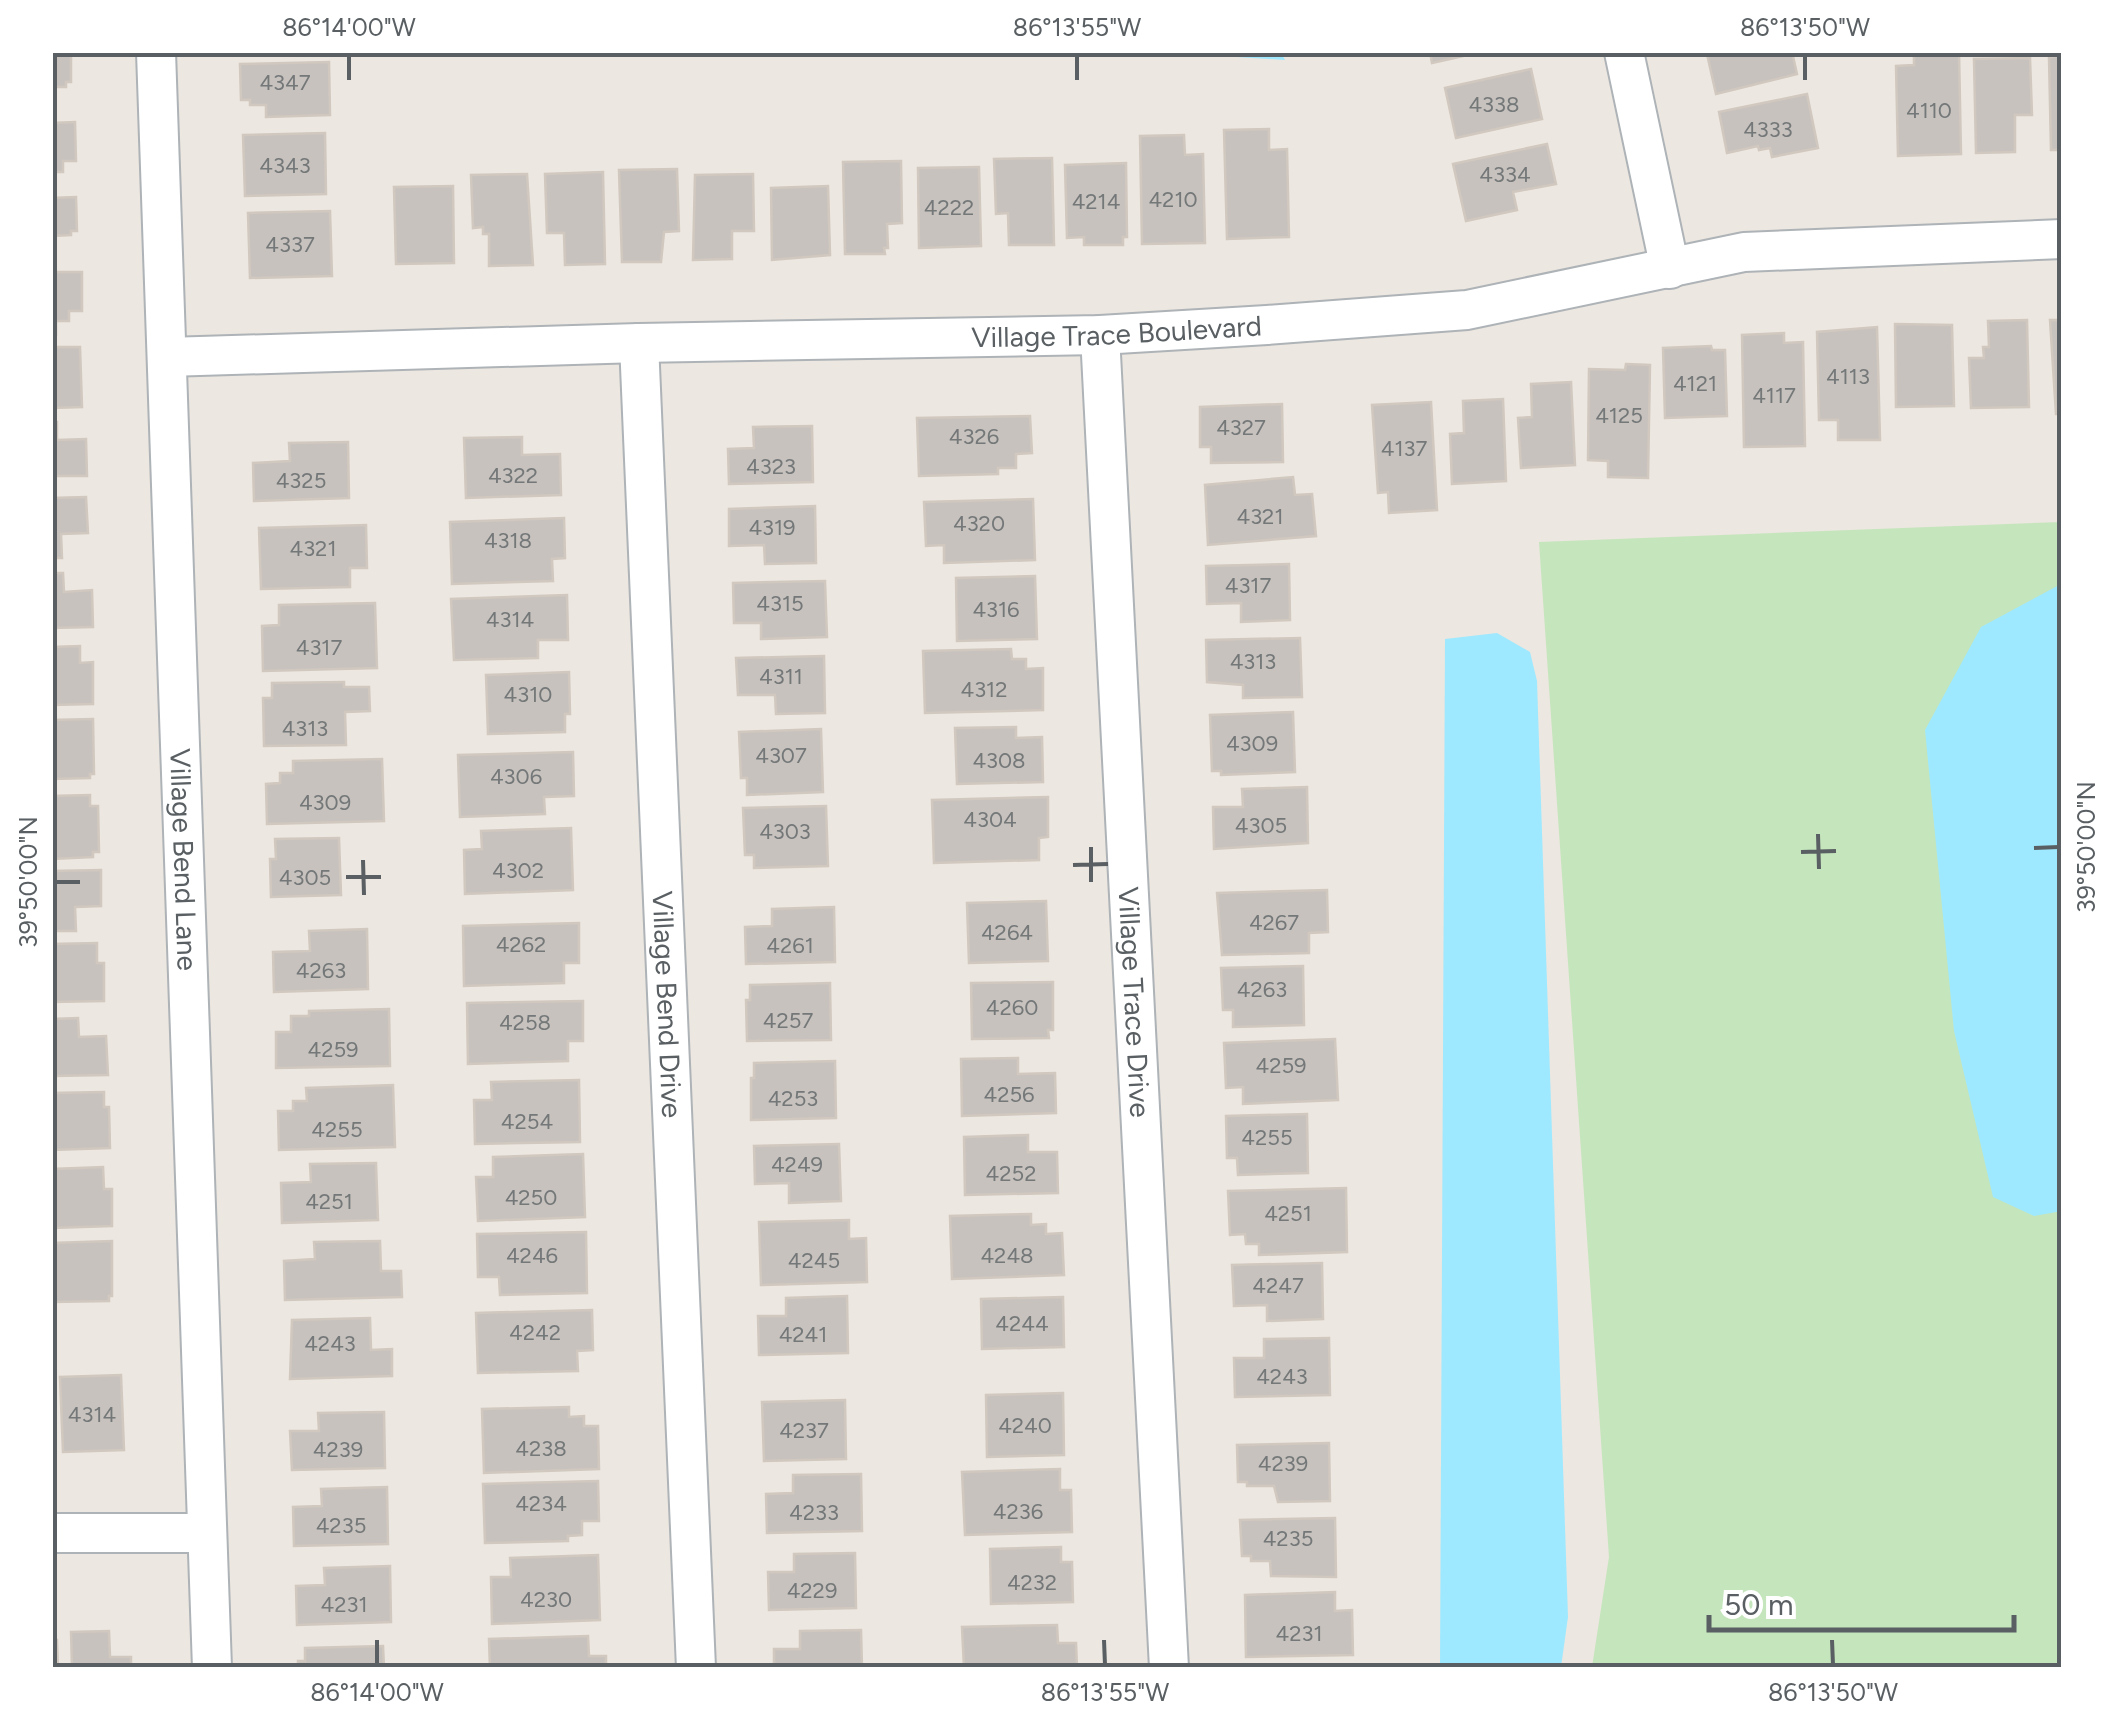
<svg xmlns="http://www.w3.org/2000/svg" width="2114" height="1720" viewBox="0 0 2114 1720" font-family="Figtree,sans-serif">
  <rect width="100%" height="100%" fill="#ece7e0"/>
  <polygon fill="#c5e5bc" points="2061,522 2061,1667 1592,1667 1609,1557 1539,542"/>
  <g fill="#9ee9ff">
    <polygon points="1176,53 1281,53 1285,60"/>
    <polygon points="2061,584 2062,1211 2034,1216 1993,1197 1954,1031 1925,730 1981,627"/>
    <polygon points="1497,633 1530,652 1537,681 1568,1617 1561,1667 1440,1667 1445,639"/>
  </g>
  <g fill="#c7c2be" stroke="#d1c8bf" stroke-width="2.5">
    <polygon points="52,52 71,52 71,82 66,82 66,87 52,87"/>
    <polygon points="1430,52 1481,52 1432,63"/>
    <polygon points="1792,52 1797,74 1716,94 1707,54"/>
    <polygon points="1914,52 1959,52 1961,154 1898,156 1896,66 1914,65"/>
    <polygon points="2062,56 2062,150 2051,150 2049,57"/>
    <polygon points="2030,58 2032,115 2015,115 2015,152 1976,153 1974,59"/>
    <polygon points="329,62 330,115 266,117 266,105 250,105 250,100 241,100 240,64"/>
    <polygon points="1531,69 1542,119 1456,138 1445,88"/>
    <polygon points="1807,94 1818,148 1772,157 1770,148 1759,150 1758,146 1727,153 1719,112"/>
    <polygon points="75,122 76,161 63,161 63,172 52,172 52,123"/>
    <polygon points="1269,129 1269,150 1287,149 1289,237 1227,239 1224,130"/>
    <polygon points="325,133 326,194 245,196 243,135"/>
    <polygon points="1184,135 1185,155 1203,154 1205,243 1142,244 1140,136"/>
    <polygon points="1547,144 1556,184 1513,192 1517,210 1466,221 1453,164"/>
    <polygon points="1052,158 1054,245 1009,245 1008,213 996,214 994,159"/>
    <polygon points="901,161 902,223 887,224 888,248 884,248 885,254 845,254 843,162"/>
    <polygon points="1126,163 1127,237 1123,237 1123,245 1084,245 1084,237 1067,238 1065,165"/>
    <polygon points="979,167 981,246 919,248 918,168"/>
    <polygon points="677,169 679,231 664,232 661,262 622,262 619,170"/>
    <polygon points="603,172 605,264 565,265 564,233 547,233 545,174"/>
    <polygon points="527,174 533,265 489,266 489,234 483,234 483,227 473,228 471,175"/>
    <polygon points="753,174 754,231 732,231 732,259 693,260 695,175"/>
    <polygon points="453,186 454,263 396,264 394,187"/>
    <polygon points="828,186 830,255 772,260 771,188"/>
    <polygon points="76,197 77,231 71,231 71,235 52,236 52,198"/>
    <polygon points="330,211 332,276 250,278 248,213"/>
    <polygon points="52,272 82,272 82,311 69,311 69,321 56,321 56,335 52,336"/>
    <polygon points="2027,320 2029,407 1971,408 1969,358 1984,358 1983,347 1989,347 1988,321"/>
    <polygon points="2050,320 2062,320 2062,414 2056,414"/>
    <polygon points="1895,324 1952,325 1954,406 1896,407"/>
    <polygon points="1877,327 1880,440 1838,440 1838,420 1819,420 1817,332"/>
    <polygon points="1784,333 1784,343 1803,342 1805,446 1744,447 1742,335"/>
    <polygon points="1711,346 1712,350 1725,350 1727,416 1665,418 1663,348"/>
    <polygon points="52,347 80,347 82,407 52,408"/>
    <polygon points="1626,364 1650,365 1648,478 1608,477 1608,461 1588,460 1589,369 1625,370"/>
    <polygon points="1571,382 1575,465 1521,468 1518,418 1532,417 1531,384"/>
    <polygon points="1503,399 1506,481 1452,484 1450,434 1464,433 1463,401"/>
    <polygon points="1431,402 1437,510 1389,513 1388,492 1378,493 1372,405"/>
    <polygon points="1282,404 1283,462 1211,463 1211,447 1200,447 1200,407"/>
    <polygon points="1030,416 1032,453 1016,454 1016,468 998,468 998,474 919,476 917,418"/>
    <polygon points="52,422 57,422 57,440 86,439 87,476 52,476"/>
    <polygon points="812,426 813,482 729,484 728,449 754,448 753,427"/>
    <polygon points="522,437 522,455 560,454 561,495 466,498 464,438"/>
    <polygon points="348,442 349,498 254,501 253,463 290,461 289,443"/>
    <polygon points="1293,477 1295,495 1312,494 1316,536 1208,545 1205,485"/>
    <polygon points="86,497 88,533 61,534 62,558 52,558 52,498"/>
    <polygon points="1033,499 1035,560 944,563 944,545 926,546 924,502"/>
    <polygon points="815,506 816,563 765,564 764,545 729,546 729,509"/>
    <polygon points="564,518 565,558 552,559 553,581 452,584 450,522"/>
    <polygon points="366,525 367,568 350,568 350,587 261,589 259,528"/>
    <polygon points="1289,564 1290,620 1241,622 1241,603 1207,604 1206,566"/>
    <polygon points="52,573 63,573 64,592 92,590 93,627 52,628"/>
    <polygon points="1035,576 1037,639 957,641 956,578"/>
    <polygon points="825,581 827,637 761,639 761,623 734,623 733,583"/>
    <polygon points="567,595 568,640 538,640 538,658 454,660 451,599"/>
    <polygon points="375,603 377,668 263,671 262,626 279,625 279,605"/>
    <polygon points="1300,638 1302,697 1243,698 1243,685 1207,682 1206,640"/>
    <polygon points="80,646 80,663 93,662 93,704 52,705 52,647"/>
    <polygon points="1011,649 1012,659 1026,659 1026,669 1043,668 1043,710 925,713 923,651"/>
    <polygon points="824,656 825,713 776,714 775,695 738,695 736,658"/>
    <polygon points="569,672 570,714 565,714 565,732 488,734 486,675"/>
    <polygon points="344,682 344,687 369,687 370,711 345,712 346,745 264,746 263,698 272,698 272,683"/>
    <polygon points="1293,712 1295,772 1221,775 1221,771 1212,771 1210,715"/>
    <polygon points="93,719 94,774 90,774 90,778 52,779 52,720"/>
    <polygon points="1016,727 1016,738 1042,737 1043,782 957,784 955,728"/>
    <polygon points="821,729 823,792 747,795 747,778 741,778 739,732"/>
    <polygon points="573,752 574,796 544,797 545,814 460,817 458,755"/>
    <polygon points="382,759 384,821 267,824 266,784 280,783 280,773 293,773 293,761"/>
    <polygon points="1307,787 1308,843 1214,849 1213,807 1243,807 1242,789"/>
    <polygon points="90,795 90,806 98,806 99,852 93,852 93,857 52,859 52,796"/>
    <polygon points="1048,797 1048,837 1039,838 1039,860 934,863 932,800"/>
    <polygon points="826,806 828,866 754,868 754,855 745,855 743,808"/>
    <polygon points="571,828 573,890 465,894 464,850 482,849 481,831"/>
    <polygon points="339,838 341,895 271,897 270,859 276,859 275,839"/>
    <polygon points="101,870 101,906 75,907 76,931 52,931 52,871"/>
    <polygon points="1327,890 1328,932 1309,933 1309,953 1222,955 1217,893"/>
    <polygon points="1046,901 1048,961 969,963 967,903"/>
    <polygon points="834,907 835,962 746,964 745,927 772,926 772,909"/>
    <polygon points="579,923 579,963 564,963 564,983 464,986 463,926"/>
    <polygon points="367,929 368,989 274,992 273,952 310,951 309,931"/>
    <polygon points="97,943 97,963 104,963 104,1001 52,1002 52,944"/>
    <polygon points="1303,966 1304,1025 1233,1027 1233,1010 1223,1010 1221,968"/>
    <polygon points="1053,982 1053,1030 1048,1030 1049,1038 972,1039 971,983"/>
    <polygon points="830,983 831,1040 747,1041 746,1000 750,1000 750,985"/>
    <polygon points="583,1001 583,1041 568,1041 568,1061 468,1064 467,1003"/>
    <polygon points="389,1009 390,1066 276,1068 276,1032 291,1032 291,1016 309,1016 309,1011"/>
    <polygon points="78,1018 79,1037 106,1036 108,1075 52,1076 52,1019"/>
    <polygon points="1335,1039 1338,1100 1243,1104 1243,1087 1226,1088 1224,1043"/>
    <polygon points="1018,1058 1018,1074 1055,1073 1056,1113 962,1116 961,1059"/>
    <polygon points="835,1061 836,1118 751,1120 751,1078 754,1078 754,1063"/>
    <polygon points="579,1080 580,1142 475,1144 474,1100 492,1100 491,1082"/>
    <polygon points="393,1085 395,1147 279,1150 278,1111 293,1111 293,1101 307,1101 306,1088"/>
    <polygon points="104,1092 104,1107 109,1107 110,1148 52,1150 52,1093"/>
    <polygon points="1307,1114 1308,1173 1238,1175 1237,1158 1227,1158 1226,1116"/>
    <polygon points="1028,1135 1028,1152 1057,1152 1058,1193 965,1195 964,1137"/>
    <polygon points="839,1144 841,1201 789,1203 789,1183 755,1184 754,1146"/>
    <polygon points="583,1154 585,1217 478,1221 476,1177 493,1177 493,1157"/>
    <polygon points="376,1163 378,1220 282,1223 281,1183 311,1182 310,1164"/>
    <polygon points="103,1167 104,1189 112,1189 112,1226 52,1228 52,1169"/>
    <polygon points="1346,1188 1347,1252 1259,1255 1259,1244 1246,1244 1245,1234 1230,1235 1228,1191"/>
    <polygon points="1031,1214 1031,1225 1046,1224 1046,1234 1062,1233 1064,1275 952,1279 950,1216"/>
    <polygon points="849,1220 849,1239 866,1238 867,1282 761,1285 759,1222"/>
    <polygon points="586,1232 587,1293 500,1295 499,1277 478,1277 477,1234"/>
    <polygon points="112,1241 112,1296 109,1296 109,1301 52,1302 52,1243"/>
    <polygon points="380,1241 381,1271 401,1271 402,1297 285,1300 284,1261 315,1259 314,1242"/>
    <polygon points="1322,1263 1323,1319 1267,1321 1267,1305 1234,1306 1232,1265"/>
    <polygon points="847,1296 848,1353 759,1355 758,1316 786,1316 786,1298"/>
    <polygon points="1063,1297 1064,1347 982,1349 981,1299"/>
    <polygon points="592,1310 593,1350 577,1351 578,1371 478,1373 476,1313"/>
    <polygon points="370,1318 371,1350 392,1349 392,1376 290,1379 292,1320"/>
    <polygon points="1329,1338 1330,1395 1235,1397 1234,1358 1264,1358 1264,1339"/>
    <polygon points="121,1375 124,1450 63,1452 60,1377"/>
    <polygon points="1063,1393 1064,1455 987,1457 986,1395"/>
    <polygon points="845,1400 846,1459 764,1461 762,1402"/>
    <polygon points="569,1407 569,1417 584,1416 584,1426 598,1426 599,1469 484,1473 482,1409"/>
    <polygon points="384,1412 385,1468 292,1470 290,1431 319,1431 318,1413"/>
    <polygon points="1329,1443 1330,1501 1278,1502 1274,1486 1247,1486 1247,1482 1238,1482 1237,1445"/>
    <polygon points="1060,1469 1060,1490 1071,1490 1072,1532 965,1535 962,1472"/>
    <polygon points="861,1474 862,1531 767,1533 766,1494 793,1493 793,1475"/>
    <polygon points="598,1481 599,1521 582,1521 582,1535 568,1536 568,1541 485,1543 483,1484"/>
    <polygon points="387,1487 388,1544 294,1546 293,1507 322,1506 321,1489"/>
    <polygon points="1335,1518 1336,1577 1271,1576 1270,1561 1251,1561 1251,1556 1242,1556 1240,1520"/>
    <polygon points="1061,1547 1061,1562 1072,1562 1073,1602 991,1604 990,1549"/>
    <polygon points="855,1553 856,1608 769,1610 768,1572 794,1572 794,1554"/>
    <polygon points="598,1555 600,1620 492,1624 491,1577 511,1577 510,1558"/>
    <polygon points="390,1566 391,1622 297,1625 296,1586 325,1585 324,1568"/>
    <polygon points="1335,1592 1335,1611 1352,1610 1353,1655 1246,1657 1245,1595"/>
    <polygon points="1057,1625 1058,1643 1076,1643 1077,1668 964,1668 962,1627"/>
    <polygon points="861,1630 862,1668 774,1668 774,1649 800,1649 800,1631"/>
    <polygon points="109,1631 110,1657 131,1657 131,1668 72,1668 71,1632"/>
    <polygon points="588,1636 589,1656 606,1656 606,1668 490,1668 489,1639"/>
    <polygon points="52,1640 57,1640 58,1668 52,1668"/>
    <polygon points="383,1646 384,1668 298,1668 298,1661 305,1661 305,1648"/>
  </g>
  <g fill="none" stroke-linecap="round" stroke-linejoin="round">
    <g stroke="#aeb3b7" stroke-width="42">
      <g id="minor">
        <path id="s1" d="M156 52 212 1668"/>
        <polyline points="1624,52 1670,269"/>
        <path id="s2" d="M1100 335 1169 1668"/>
        <path id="s3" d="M639 343 696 1668"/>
        <path id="s4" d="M167 357 639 343 1100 335 1267 325 1467 310 1744 252 2062 239"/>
        <polyline points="52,1533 207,1533"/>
      </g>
    </g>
    <use href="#minor" stroke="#fff" stroke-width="38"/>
  </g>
  <path fill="none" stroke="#595f62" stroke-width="4" d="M349 55V80M1077 55V80M1805 55V80M1818 834 1819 869M1091 847V882M2034 848 2059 847M1801 852 1836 851M363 860 364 895M1073 865 1108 864M346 877H381M55 882H80M377 1640V1665M1104 1640 1105 1665M1832 1640 1833 1665"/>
  <g text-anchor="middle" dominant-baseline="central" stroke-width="9" stroke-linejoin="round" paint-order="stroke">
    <g font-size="22" fill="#747879">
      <text x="285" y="82">4347</text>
      <text x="1494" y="104">4338</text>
      <text x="1929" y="110">4110</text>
      <text x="1768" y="129">4333</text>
      <text x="285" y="165">4343</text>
      <text x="1505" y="174">4334</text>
      <text x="1173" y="199">4210</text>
      <text x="1096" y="201">4214</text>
      <text x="949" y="207">4222</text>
      <text x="290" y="244">4337</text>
      <text x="1848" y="376">4113</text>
      <text x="1695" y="383">4121</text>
      <text x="1774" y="395">4117</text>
      <text x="1619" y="415">4125</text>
      <text x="1241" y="427">4327</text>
      <text x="974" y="436">4326</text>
      <text x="1404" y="448">4137</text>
      <text x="771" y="466">4323</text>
      <text x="513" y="475">4322</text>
      <text x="301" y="480">4325</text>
      <text x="1260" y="516">4321</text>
      <text x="979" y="523">4320</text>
      <text x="772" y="527">4319</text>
      <text x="508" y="540">4318</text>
      <text x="313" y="548">4321</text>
      <text x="1248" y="585">4317</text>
      <text x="780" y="603">4315</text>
      <text x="996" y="609">4316</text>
      <text x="510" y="619">4314</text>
      <text x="319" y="647">4317</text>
      <text x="1253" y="661">4313</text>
      <text x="781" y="676">4311</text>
      <text x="984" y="689">4312</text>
      <text x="528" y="694">4310</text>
      <text x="305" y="728">4313</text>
      <text x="1252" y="743">4309</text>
      <text x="781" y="755">4307</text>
      <text x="999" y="760">4308</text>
      <text x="516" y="776">4306</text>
      <text x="325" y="802">4309</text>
      <text x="990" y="819">4304</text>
      <text x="1261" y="825">4305</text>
      <text x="785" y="831">4303</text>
      <text x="518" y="870">4302</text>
      <text x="305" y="877">4305</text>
      <text x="1274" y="922">4267</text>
      <text x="1007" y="932">4264</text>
      <text x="521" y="944">4262</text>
      <text x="790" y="945">4261</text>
      <text x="321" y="970">4263</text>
      <text x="1262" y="989">4263</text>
      <text x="1012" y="1007">4260</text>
      <text x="788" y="1020">4257</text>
      <text x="525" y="1022">4258</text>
      <text x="333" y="1049">4259</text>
      <text x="1281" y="1065">4259</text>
      <text x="1009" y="1094">4256</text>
      <text x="793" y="1098">4253</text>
      <text x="527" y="1121">4254</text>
      <text x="337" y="1129">4255</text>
      <text x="1267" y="1137">4255</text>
      <text x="797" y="1164">4249</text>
      <text x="1011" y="1173">4252</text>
      <text x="531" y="1197">4250</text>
      <text x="329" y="1201">4251</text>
      <text x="1288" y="1213">4251</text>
      <text x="532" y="1255">4246</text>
      <text x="1007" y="1255">4248</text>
      <text x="814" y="1260">4245</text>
      <text x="1278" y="1285">4247</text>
      <text x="1022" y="1323">4244</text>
      <text x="535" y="1332">4242</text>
      <text x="803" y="1334">4241</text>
      <text x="330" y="1343">4243</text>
      <text x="1282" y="1376">4243</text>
      <text x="92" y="1414">4314</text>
      <text x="1025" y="1425">4240</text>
      <text x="804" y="1430">4237</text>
      <text x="541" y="1448">4238</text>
      <text x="338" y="1449">4239</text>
      <text x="1283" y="1463">4239</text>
      <text x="541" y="1503">4234</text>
      <text x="1018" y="1511">4236</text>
      <text x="814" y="1512">4233</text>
      <text x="341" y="1525">4235</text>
      <text x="1288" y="1538">4235</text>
      <text x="1032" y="1582">4232</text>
      <text x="812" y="1590">4229</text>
      <text x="546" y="1599">4230</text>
      <text x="344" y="1604">4231</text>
      <text x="1299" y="1633">4231</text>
    </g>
    <g font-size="28" fill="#595f62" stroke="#fff">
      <text stroke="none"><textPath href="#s4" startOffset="950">Village Trace Boulevard</textPath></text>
      <text stroke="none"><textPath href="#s1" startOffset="808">Village Bend Lane</textPath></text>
      <text stroke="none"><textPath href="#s2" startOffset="668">Village Trace Drive</textPath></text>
      <text stroke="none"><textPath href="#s3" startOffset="662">Village Bend Drive</textPath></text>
    </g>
  </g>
  <rect width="2114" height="1720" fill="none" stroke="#ffffff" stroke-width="110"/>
  <path d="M1709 1615v15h305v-15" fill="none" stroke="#595f62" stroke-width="5"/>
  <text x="1724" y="1615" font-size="30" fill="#595f62" stroke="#ffffff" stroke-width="8" paint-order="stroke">50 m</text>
  <rect x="55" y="55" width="2004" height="1610" fill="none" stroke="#595f62" stroke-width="4"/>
  <g font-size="25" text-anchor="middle" fill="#595f62">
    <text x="349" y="36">86°14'00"W</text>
    <text x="1077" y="36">86°13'55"W</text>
    <text x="1805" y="36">86°13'50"W</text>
    <text transform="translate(2086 847) rotate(-90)" y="9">39°50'00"N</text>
    <text transform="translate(28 882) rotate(-90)" y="9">39°50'00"N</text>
    <text x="377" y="1701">86°14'00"W</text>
    <text x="1105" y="1701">86°13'55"W</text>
    <text x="1833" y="1701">86°13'50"W</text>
  </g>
</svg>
